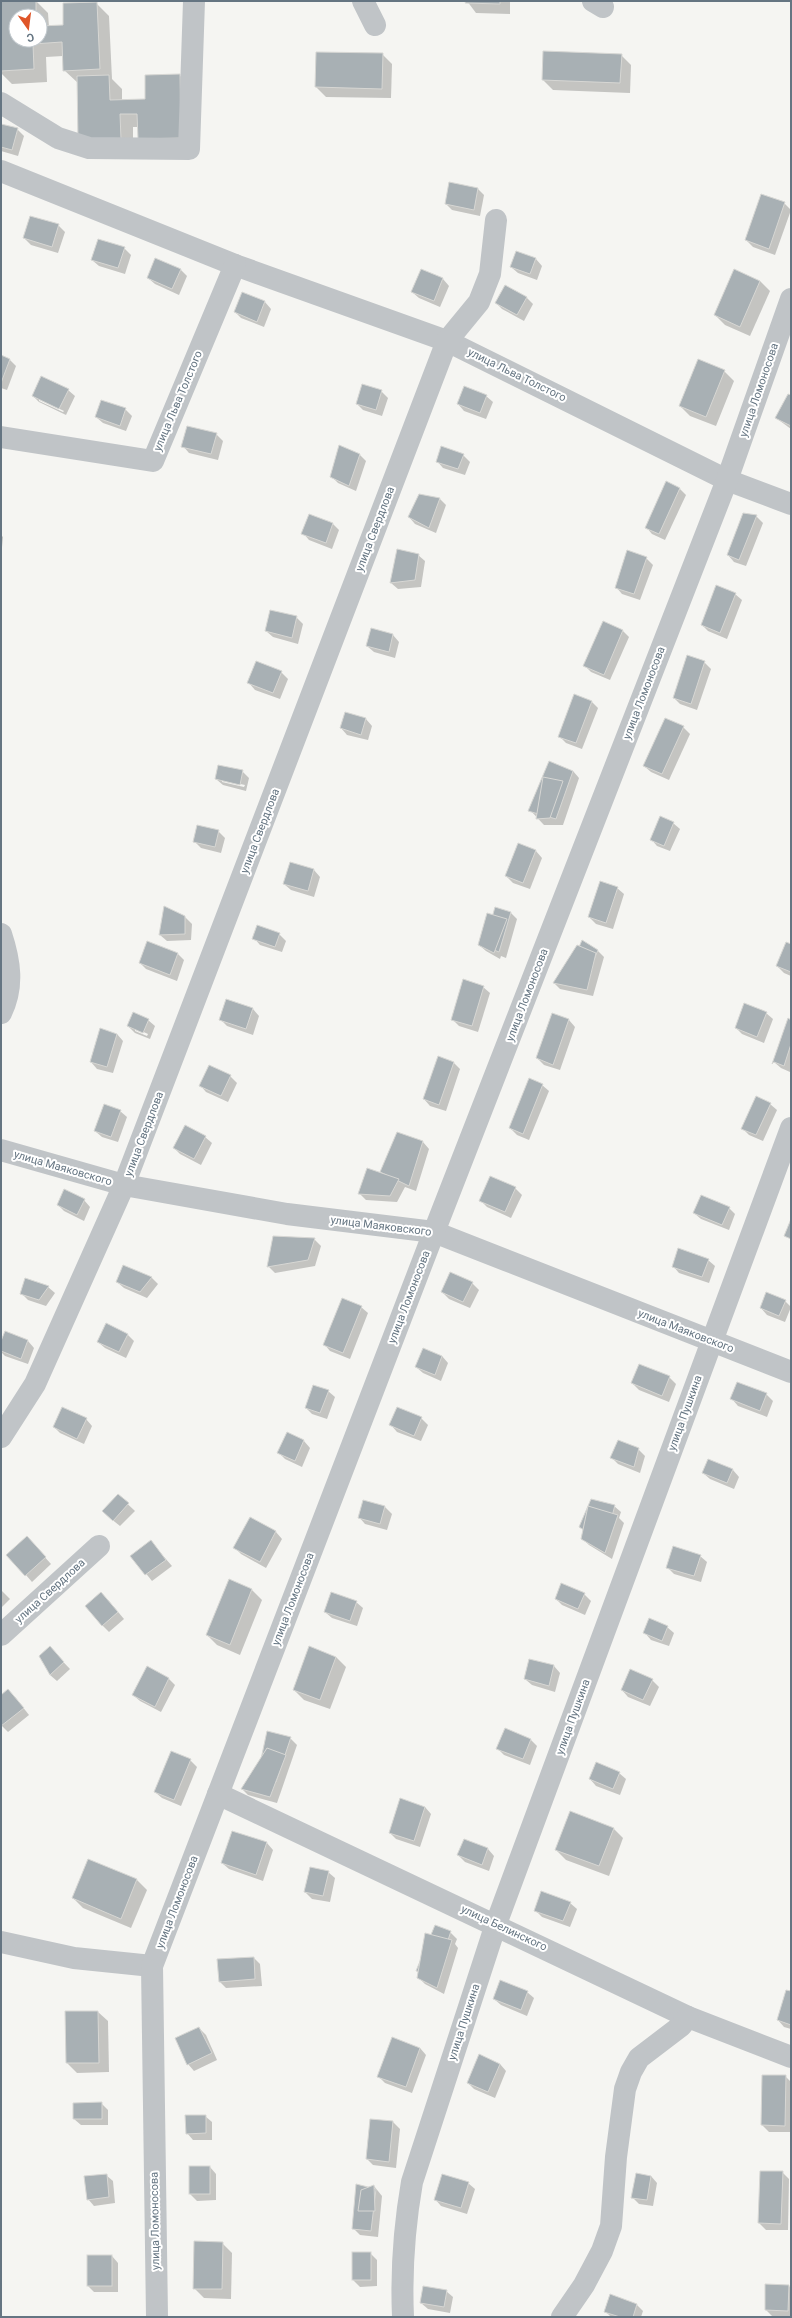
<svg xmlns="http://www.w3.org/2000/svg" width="792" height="2318" viewBox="0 0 792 2318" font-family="Roboto,sans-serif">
  <rect width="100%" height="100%" fill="#f5f5f2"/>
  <g fill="#0003" fill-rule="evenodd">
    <path d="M36 1 48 13 49 27 65 26 96 3 109 16 112 79 122 89V101L146 100 179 75 193 88 138 127H133V152H93L78 83 64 70 63 56 46 57 47 82 12 84 1 73V2ZM16 16H40V40H16Z"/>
    <polygon points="467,1 510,1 510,14 476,13"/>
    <polygon points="544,52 621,55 631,65 630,93 553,90 543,80"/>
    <polygon points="317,53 382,54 392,64 391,98 326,97 316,87"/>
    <polygon points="1,125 17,129 24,136 18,156 1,151"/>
    <polygon points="478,189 484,195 480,216 452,210 446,204"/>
    <polygon points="784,203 791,210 775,255 753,247 746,240"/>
    <polygon points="58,225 65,232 58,253 31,245 24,238"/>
    <polygon points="124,248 131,255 125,274 99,266 92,260"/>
    <polygon points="516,252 536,259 542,266 537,280 518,273 511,267"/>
    <polygon points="181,270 187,276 179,295 155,284 148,278"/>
    <polygon points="421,270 443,279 449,286 440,307 419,298 412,292"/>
    <polygon points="760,281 770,291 750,336 725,325 715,315"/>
    <polygon points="242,293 265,302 271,309 264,327 241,318 235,312"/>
    <polygon points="526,297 533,304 524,321 502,309 496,303"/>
    <polygon points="1,356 10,360 16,366 7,390 1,388"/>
    <polygon points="724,371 734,381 716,426 690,416 680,406"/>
    <path d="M68 390 75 396 66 415 39 402 33 396ZM39 399 64 411 63 412 39 401Z"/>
    <polygon points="381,391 388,398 382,416 363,410 357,404"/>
    <polygon points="486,396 493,402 486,419 464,411 458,404"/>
    <polygon points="791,396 791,429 776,418"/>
    <polygon points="125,409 132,416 126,431 103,423 96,417"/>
    <polygon points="216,434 223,441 218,460 189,453 183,446"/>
    <polygon points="360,455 366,461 356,491 338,483 331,476"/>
    <polygon points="463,455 470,462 465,475 443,468 437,461"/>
    <polygon points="680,489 686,495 665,540 652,534 646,527"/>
    <polygon points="440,499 446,505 436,533 415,524 409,517"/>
    <polygon points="756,516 763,523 746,566 734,562 728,555"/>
    <polygon points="333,524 339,530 332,549 309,540 303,533"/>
    <polygon points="1,535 3,537 1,558"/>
    <polygon points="418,555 425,561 421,587 398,589 391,583"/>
    <polygon points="646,558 653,565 640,600 622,594 616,587"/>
    <polygon points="735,594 742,600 727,639 708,631 702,625"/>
    <polygon points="296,617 303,624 298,644 273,637 266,631"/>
    <polygon points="604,623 623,631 629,637 610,680 591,672 585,666"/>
    <polygon points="372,630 393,635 399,642 395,658 374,652 367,646"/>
    <polygon points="704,662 711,669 697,710 680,704 674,698"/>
    <polygon points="281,672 288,679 280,699 255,690 249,683"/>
    <polygon points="591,701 598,708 582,749 566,743 559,736"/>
    <polygon points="366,719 372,726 368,740 347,735 341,728"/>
    <polygon points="683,727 690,734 669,780 651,772 644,766"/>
    <path d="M242 771 249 778 246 791 223 785 216 779ZM222 780 245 785 244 787 222 782Z"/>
    <polygon points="573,771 579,778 563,825 544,825 530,810"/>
    <polygon points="673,823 680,829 670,851 657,846 651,839"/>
    <polygon points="218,831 225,838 221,853 201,848 194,841"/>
    <polygon points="519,845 536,851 542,858 530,889 513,883 506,876"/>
    <polygon points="314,870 320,877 314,897 291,890 284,884"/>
    <polygon points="617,888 624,894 613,929 596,924 589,917"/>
    <polygon points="511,913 517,919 506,958 501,956 500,959 486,951 479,945 493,916"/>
    <polygon points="185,917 192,924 191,940 167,941 160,935"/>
    <polygon points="279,934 286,941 282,952 260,945 254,938"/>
    <polygon points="791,945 791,976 784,973 777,966"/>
    <polygon points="580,947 597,950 604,957 593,996 560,989 554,983"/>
    <polygon points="178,954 184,960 177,981 146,969 140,963"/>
    <polygon points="483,987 490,993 478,1032 459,1026 452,1019"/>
    <polygon points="227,1001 253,1009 259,1016 253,1035 227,1026 221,1020"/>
    <polygon points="766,1013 773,1019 764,1043 742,1034 736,1028"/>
    <polygon points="553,1015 569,1020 575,1027 560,1070 544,1065 537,1058"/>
    <path d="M148 1020 155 1026 150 1039 135 1033 128 1026ZM135 1028 148 1034 147 1036 135 1031Z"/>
    <polygon points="791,1021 791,1069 790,1072 781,1068 774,1062"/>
    <polygon points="117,1034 123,1041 113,1073 97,1069 91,1062"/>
    <polygon points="438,1057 454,1063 460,1069 446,1111 430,1106 424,1099"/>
    <polygon points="209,1066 230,1076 237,1083 228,1102 206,1092 200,1085"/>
    <polygon points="542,1085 549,1091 529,1140 517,1135 510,1128"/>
    <polygon points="770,1104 777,1110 763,1141 749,1135 742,1128"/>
    <polygon points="120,1111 127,1117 118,1142 102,1137 95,1131"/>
    <polygon points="398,1134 423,1142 429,1149 416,1191 405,1187 397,1202 366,1200 360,1194 381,1173"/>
    <polygon points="205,1137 212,1143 201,1165 180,1154 174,1148"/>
    <polygon points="515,1188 522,1195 511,1218 487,1207 481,1201"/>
    <polygon points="84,1200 90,1207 84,1221 64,1211 58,1205"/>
    <polygon points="729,1208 735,1214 729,1230 701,1219 694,1213"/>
    <polygon points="314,1239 321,1246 315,1266 275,1273 268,1266"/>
    <polygon points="708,1260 715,1266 709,1283 679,1273 673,1266"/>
    <polygon points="151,1277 158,1284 147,1298 124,1288 117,1282"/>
    <polygon points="472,1283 479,1290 470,1308 449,1299 442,1292"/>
    <polygon points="48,1287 55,1293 46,1306 28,1300 21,1293"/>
    <polygon points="785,1301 791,1307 785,1322 767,1315 761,1308"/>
    <polygon points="361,1307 368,1313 350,1359 330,1351 324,1344"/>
    <polygon points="5,1333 28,1341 34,1348 28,1364 5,1356 1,1352 1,1344"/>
    <polygon points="128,1335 134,1341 126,1358 105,1348 98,1342"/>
    <polygon points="442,1356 448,1363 441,1381 423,1373 416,1367"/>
    <polygon points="669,1377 676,1384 669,1402 639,1390 632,1383"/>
    <polygon points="328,1391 335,1397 327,1419 312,1414 306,1408"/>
    <polygon points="766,1394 773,1401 767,1417 738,1406 732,1399"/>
    <polygon points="421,1418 428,1425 421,1441 397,1432 391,1425"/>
    <polygon points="86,1419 92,1426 84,1444 60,1433 54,1427"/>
    <polygon points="287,1434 304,1441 310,1448 302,1467 285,1459 279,1453"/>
    <polygon points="638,1449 645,1456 640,1473 618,1464 611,1457"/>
    <polygon points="708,1460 733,1470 739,1477 734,1489 710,1479 703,1473"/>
    <polygon points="118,1495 135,1511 120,1526 110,1518"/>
    <polygon points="364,1501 385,1507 392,1514 387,1530 365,1524 359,1517"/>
    <polygon points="614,1506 621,1512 619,1518 624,1523 612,1559 589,1545 582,1538 584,1530 581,1527"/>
    <polygon points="250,1519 276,1532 282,1539 266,1568 241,1554 235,1548"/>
    <polygon points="151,1542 172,1566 152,1581 132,1556"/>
    <polygon points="33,1544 51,1564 32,1582 26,1575"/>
    <polygon points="700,1556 707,1562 701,1582 674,1574 667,1567"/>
    <polygon points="229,1581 252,1590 262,1600 240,1655 217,1645 207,1635"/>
    <polygon points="1,1590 10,1599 1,1608"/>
    <polygon points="584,1594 591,1601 585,1615 562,1605 556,1599"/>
    <polygon points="108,1600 124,1619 109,1632 102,1625"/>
    <polygon points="356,1602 363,1608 357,1626 332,1618 325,1612"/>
    <polygon points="667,1627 674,1633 669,1646 651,1640 645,1633"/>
    <polygon points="50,1648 70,1669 57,1681 50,1675 41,1656"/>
    <polygon points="336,1657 346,1667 330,1709 304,1700 294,1690"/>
    <polygon points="554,1666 560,1673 555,1692 532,1685 525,1679"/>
    <polygon points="147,1668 169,1679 175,1685 161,1712 140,1701 133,1695"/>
    <polygon points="652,1680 659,1687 650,1706 628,1697 622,1690"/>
    <polygon points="1,1697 15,1697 29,1715 8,1732 1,1725"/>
    <polygon points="505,1730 531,1740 537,1746 530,1765 504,1755 498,1749"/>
    <polygon points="290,1738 297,1745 277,1803 248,1795 242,1789"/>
    <polygon points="190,1760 197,1767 181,1806 162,1798 155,1792"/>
    <polygon points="619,1773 626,1779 620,1795 596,1786 590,1779"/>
    <polygon points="401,1799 425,1807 431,1814 420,1847 396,1839 390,1833"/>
    <polygon points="613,1828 623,1838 609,1876 566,1860 556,1850"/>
    <polygon points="233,1832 267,1843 273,1850 263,1881 229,1869 222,1863"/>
    <polygon points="464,1840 488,1849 494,1856 489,1871 465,1862 458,1855"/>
    <polygon points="89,1860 137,1880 147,1890 131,1928 83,1908 73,1898"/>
    <polygon points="328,1872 335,1878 330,1902 312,1899 305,1892"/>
    <polygon points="570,1903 577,1909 570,1927 542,1917 535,1910"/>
    <polygon points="450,1932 457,1939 455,1944 458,1948 444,1994 425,1984 418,1977 419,1973 417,1971 432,1936"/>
    <polygon points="254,1958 260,1964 262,1986 226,1988 220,1982"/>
    <polygon points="527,1992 534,1998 527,2016 501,2005 494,1999"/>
    <polygon points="791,1992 791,2029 784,2027 778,2020"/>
    <polygon points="98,2012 108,2021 109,2072 77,2073 67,2063"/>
    <polygon points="199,2028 206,2035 217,2060 194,2071 188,2064"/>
    <polygon points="420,2048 426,2055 412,2093 385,2083 378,2076"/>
    <polygon points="500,2064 506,2071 495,2098 474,2089 468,2083"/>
    <polygon points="785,2076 791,2082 791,2132 769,2132 762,2125"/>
    <polygon points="101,2103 108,2110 108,2125 81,2125 74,2119"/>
    <polygon points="205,2116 212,2122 212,2140 193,2140 187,2133"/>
    <polygon points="371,2120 393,2122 400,2129 396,2168 373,2165 367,2159"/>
    <polygon points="210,2167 216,2174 216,2200 197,2201 190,2194"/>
    <polygon points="782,2172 789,2179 788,2230 766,2230 759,2223"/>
    <polygon points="106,2175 113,2181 115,2203 94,2206 88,2199"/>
    <polygon points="651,2176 657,2183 653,2206 639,2204 632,2197"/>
    <polygon points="468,2183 475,2189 467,2214 441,2206 435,2199"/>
    <polygon points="374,2186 382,2196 378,2237 360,2235 353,2228 369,2188"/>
    <polygon points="222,2243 232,2253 231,2299 204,2298 194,2288"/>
    <polygon points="353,2253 370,2253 377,2260 377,2286 360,2287 353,2280"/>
    <polygon points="112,2256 118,2263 118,2292 94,2292 88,2286"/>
    <polygon points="789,2286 791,2288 791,2317 772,2316 766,2310"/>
    <polygon points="446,2291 453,2297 450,2313 428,2309 421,2303"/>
    <polygon points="637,2305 643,2311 641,2317 611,2317 605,2311"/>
  </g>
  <g fill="#a8b0b4" stroke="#d7d7d4">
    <polygon points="1,1 36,1 36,16 16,16 16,40 40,40 40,26 63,25 63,3 97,2 100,69 63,71 62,42 33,44 34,69 1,71"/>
    <polygon points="466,1 500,1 500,4 465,3"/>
    <polygon points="543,51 622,54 620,83 542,80"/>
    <polygon points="316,52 383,53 382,89 315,87"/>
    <polygon points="180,74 181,138 138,139 137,114 120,114 121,139 78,140 77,76 109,75 110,100 145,99 145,75"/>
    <polygon points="1,124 18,128 12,150 1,147"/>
    <polygon points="449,182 478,188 474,210 445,204"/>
    <polygon points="761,194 785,202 769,249 745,240"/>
    <polygon points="30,216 59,224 52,247 23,238"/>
    <polygon points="98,239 125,247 118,268 91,260"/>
    <polygon points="516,251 536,258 530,274 510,267"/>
    <polygon points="155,258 181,269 172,289 147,278"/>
    <polygon points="421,269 443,278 434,301 411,292"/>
    <polygon points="734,269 760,281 740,327 714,315"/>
    <polygon points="505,285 527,297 517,315 495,303"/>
    <polygon points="242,292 265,301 257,322 234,312"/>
    <polygon points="1,355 10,359 1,383"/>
    <polygon points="698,359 725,370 706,417 679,406"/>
    <polygon points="41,376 69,389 59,409 32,396"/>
    <polygon points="362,384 382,390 376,410 356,404"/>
    <polygon points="464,386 487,395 480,413 457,404"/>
    <polygon points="788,394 791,395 791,426 775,418"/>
    <polygon points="101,400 126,408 120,426 95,417"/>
    <polygon points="187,426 217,433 211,454 181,447"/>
    <polygon points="339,445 360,454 349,486 330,477"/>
    <polygon points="441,446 464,454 458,469 436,462"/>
    <polygon points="666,481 680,488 659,534 645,528"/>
    <polygon points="419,494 440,498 429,528 408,517"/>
    <polygon points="743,513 757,515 739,560 727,555"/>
    <polygon points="309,514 333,523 326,543 301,534"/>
    <polygon points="397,549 419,554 415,580 390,583"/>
    <polygon points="627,550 647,557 634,594 615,588"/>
    <polygon points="716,585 736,593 720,633 701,625"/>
    <polygon points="270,610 297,616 292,638 265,631"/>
    <polygon points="603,621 623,630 604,675 583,666"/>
    <polygon points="371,628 393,634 389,652 366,646"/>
    <polygon points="687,655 705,661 691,704 673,698"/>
    <polygon points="256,661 282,671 273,693 247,683"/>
    <polygon points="574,694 592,701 576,743 558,737"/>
    <polygon points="345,712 366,718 361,735 340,728"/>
    <polygon points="665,718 684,726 662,774 643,766"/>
    <polygon points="549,761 573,771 556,819 528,811"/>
    <polygon points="218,765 243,770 240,785 215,779"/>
    <polygon points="543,777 563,781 550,818 536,819"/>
    <polygon points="660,816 674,822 664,846 650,840"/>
    <polygon points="197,825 219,830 215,847 193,842"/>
    <polygon points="518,843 536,850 523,883 505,876"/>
    <polygon points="290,862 314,869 308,891 283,884"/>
    <polygon points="600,881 618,887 606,923 588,917"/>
    <polygon points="164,906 185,916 185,934 159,935"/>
    <polygon points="495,907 511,912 499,952 484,946"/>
    <polygon points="487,913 507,919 494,953 478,945"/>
    <polygon points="257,925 280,933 275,947 252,939"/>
    <polygon points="582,940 598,950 583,986 567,976"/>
    <polygon points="147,941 178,953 170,975 139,963"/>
    <polygon points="786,942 791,944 791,972 776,966"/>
    <polygon points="577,945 596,953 587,990 553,983"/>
    <polygon points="463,979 484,986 472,1026 451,1020"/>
    <polygon points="226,999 253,1008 246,1029 219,1020"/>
    <polygon points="744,1003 767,1012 757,1037 735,1028"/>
    <polygon points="133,1012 149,1019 143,1033 127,1026"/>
    <polygon points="552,1013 569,1019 553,1065 536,1058"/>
    <polygon points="788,1018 791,1020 791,1044 784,1066 774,1062 772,1064"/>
    <polygon points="100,1028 117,1034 107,1067 90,1062"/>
    <polygon points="438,1056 454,1062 439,1105 423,1099"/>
    <polygon points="209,1065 231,1075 221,1096 199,1086"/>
    <polygon points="529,1078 543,1084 523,1134 509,1128"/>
    <polygon points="756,1096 771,1103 756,1135 741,1129"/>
    <polygon points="104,1104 121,1110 111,1137 94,1131"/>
    <polygon points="185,1125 206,1136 194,1159 173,1148"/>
    <polygon points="397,1132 423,1141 409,1186 380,1172"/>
    <polygon points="367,1168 399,1179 390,1196 358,1194"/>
    <polygon points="490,1176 516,1187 505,1212 479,1201"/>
    <polygon points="64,1189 85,1199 77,1215 57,1205"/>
    <polygon points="701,1195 730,1207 722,1225 693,1213"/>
    <polygon points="791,1219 791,1239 784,1236"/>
    <polygon points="273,1236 315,1238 308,1260 267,1267"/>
    <polygon points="678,1248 709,1259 702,1277 672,1267"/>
    <polygon points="123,1265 152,1277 140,1292 116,1282"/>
    <polygon points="450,1272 473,1282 463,1302 441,1292"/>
    <polygon points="25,1278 49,1286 39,1300 20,1294"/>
    <polygon points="766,1292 786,1300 779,1316 760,1308"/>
    <polygon points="342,1298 362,1306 343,1353 323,1345"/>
    <polygon points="106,1323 128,1334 119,1352 97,1342"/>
    <polygon points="5,1331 28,1340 21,1359 1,1351 1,1341"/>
    <polygon points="423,1348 442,1356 435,1375 415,1367"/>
    <polygon points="639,1364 670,1376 662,1396 631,1383"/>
    <polygon points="737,1382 767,1393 760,1411 730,1399"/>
    <polygon points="313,1385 329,1390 320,1413 305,1408"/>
    <polygon points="62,1407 87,1418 77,1439 53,1427"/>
    <polygon points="397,1407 422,1417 414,1436 389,1425"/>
    <polygon points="287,1432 304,1440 295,1461 277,1453"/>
    <polygon points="618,1440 639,1448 634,1467 610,1458"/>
    <polygon points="708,1459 733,1469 727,1483 702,1473"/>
    <polygon points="118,1494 129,1503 113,1521 102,1511"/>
    <polygon points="591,1499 615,1505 605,1543 579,1527"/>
    <polygon points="363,1500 385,1506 380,1524 358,1518"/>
    <polygon points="588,1506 618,1515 605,1553 581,1539"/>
    <polygon points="250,1517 276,1531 260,1562 233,1548"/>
    <polygon points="27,1536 46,1557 25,1576 6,1555"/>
    <polygon points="151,1540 166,1560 145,1575 130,1556"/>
    <polygon points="673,1546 701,1555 694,1576 666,1568"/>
    <polygon points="229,1579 252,1589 230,1645 206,1635"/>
    <polygon points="561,1583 585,1593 578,1609 555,1599"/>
    <polygon points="101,1592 118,1612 102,1626 85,1606"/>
    <polygon points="331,1592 357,1601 350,1621 324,1612"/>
    <polygon points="649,1618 668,1626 662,1641 643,1633"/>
    <polygon points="50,1646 64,1662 50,1675 39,1656"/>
    <polygon points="309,1646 336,1657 320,1700 293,1690"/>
    <polygon points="529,1659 554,1665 549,1686 524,1679"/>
    <polygon points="147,1666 169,1678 155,1707 132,1695"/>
    <polygon points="630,1669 653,1679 643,1700 621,1690"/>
    <polygon points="8,1689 24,1708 1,1726 1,1695"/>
    <polygon points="505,1728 531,1739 523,1759 496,1749"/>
    <polygon points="267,1731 291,1737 276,1782 257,1778"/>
    <polygon points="267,1748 286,1755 270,1797 241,1789"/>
    <polygon points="171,1751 191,1759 174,1800 154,1792"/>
    <polygon points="596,1762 620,1772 613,1789 589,1779"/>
    <polygon points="400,1798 425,1807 414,1841 389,1833"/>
    <polygon points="570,1811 614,1828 599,1866 555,1850"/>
    <polygon points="232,1831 267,1842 256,1875 221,1863"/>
    <polygon points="464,1839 488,1848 482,1865 457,1855"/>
    <polygon points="88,1859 137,1879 121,1919 72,1898"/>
    <polygon points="310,1867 329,1871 323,1896 304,1892"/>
    <polygon points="541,1891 571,1902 563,1921 534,1911"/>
    <polygon points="435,1925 451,1931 437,1974 416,1971"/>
    <polygon points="425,1933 452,1940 437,1988 417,1978"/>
    <polygon points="254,1957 255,1979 219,1982 217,1959"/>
    <polygon points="500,1980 528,1991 521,2010 493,1999"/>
    <polygon points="786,1990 791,1991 791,2025 777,2020"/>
    <polygon points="65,2011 98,2011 99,2063 66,2063"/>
    <polygon points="199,2027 212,2053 187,2065 175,2038"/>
    <polygon points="392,2037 420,2048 406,2087 377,2077"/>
    <polygon points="479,2054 500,2064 488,2092 467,2083"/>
    <polygon points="762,2075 786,2075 785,2126 761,2125"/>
    <polygon points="102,2102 102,2119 73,2119 73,2103"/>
    <polygon points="185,2115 206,2115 206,2133 186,2134"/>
    <polygon points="370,2119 393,2121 389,2162 366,2159"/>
    <rect x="189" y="2166" width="21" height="28"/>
    <polygon points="760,2171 783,2171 781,2224 758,2223"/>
    <polygon points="636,2173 651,2176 647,2200 631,2198"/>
    <polygon points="107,2174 109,2197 87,2200 84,2176"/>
    <polygon points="442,2174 469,2182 461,2208 434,2200"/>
    <polygon points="356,2184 376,2189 371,2231 352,2229"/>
    <polygon points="374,2185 375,2211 358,2211 361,2190"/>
    <polygon points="194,2241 223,2242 222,2289 193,2289"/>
    <rect x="352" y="2252" width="19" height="28"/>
    <rect x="87" y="2255" width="25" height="31"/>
    <polygon points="765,2284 789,2285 788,2311 765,2310"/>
    <polygon points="423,2286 447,2290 444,2307 420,2303"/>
    <polygon points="610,2294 637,2304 633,2317 620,2317 604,2312"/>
  </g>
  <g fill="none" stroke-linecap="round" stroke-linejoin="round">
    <g stroke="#c0c4c7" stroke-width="22">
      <polyline points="363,1 375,25"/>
      <polyline points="593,1 603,7"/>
      <polyline points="1,103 58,138 89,148 189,149 194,1"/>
      <polyline points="1,171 235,265 447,341 727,480 791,504"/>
      <polyline points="1,437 153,461 235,265"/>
      <path d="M1 934C10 961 14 987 1 1013"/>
      <polyline points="1,1150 124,1185 287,1214 434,1232 791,1372"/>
      <polyline points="1,1437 35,1384 124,1185 447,341 479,302 490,274 496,220"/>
      <polyline points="1,1635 99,1546"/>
      <polyline points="218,1794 688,2017 791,2057"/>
      <polyline points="1,1942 74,1958 152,1966"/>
      <polyline points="157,2317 152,1966 434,1232 727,480 791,299"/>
      <path d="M403 2317C401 2271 404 2228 412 2182L496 1924 791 1128"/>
      <polyline points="562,2317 584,2285 602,2251 611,2226 616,2157 625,2089 631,2072 639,2058 681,2026 688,2017"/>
    </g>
  </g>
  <g text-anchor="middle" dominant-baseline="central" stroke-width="4" stroke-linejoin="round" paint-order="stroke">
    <g font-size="11" fill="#657582" stroke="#fff">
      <text transform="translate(517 375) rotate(26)">улица Льва Толстого</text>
      <text transform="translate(759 390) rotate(-71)">улица Ломоносова</text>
      <text transform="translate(178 401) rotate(-67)">улица Льва Толстого</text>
      <text transform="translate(375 529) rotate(-69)">улица Свердлова</text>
      <text transform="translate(644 693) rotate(-69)">улица Ломоносова</text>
      <text transform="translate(260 831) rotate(-69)">улица Свердлова</text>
      <text transform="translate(527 995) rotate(-69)">улица Ломоносова</text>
      <text transform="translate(144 1134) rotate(-69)">улица Свердлова</text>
      <text transform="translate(63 1168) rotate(16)">улица Маяковского</text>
      <text transform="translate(381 1226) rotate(7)">улица Маяковского</text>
      <text transform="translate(409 1297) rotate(-69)">улица Ломоносова</text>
      <text transform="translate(686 1331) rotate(21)">улица Маяковского</text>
      <text transform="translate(685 1413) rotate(-70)">улица Пушкина</text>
      <text transform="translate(50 1591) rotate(-42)">улица Свердлова</text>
      <text transform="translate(293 1599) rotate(-69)">улица Ломоносова</text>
      <text transform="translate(573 1717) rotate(-70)">улица Пушкина</text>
      <text transform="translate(177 1902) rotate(-69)">улица Ломоносова</text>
      <text transform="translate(504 1928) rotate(25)">улица Белинского</text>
      <text transform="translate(464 2022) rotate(-72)">улица Пушкина</text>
      <text transform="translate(155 2221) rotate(-91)">улица Ломоносова</text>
    </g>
  </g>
  <rect width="792" height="2318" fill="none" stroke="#657582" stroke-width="4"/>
  <g transform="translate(28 28) rotate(166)"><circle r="19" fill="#ffffff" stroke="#c1c8cd"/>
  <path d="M0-3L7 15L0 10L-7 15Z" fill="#df5528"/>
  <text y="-6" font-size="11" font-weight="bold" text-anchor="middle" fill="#657582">С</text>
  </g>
</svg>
